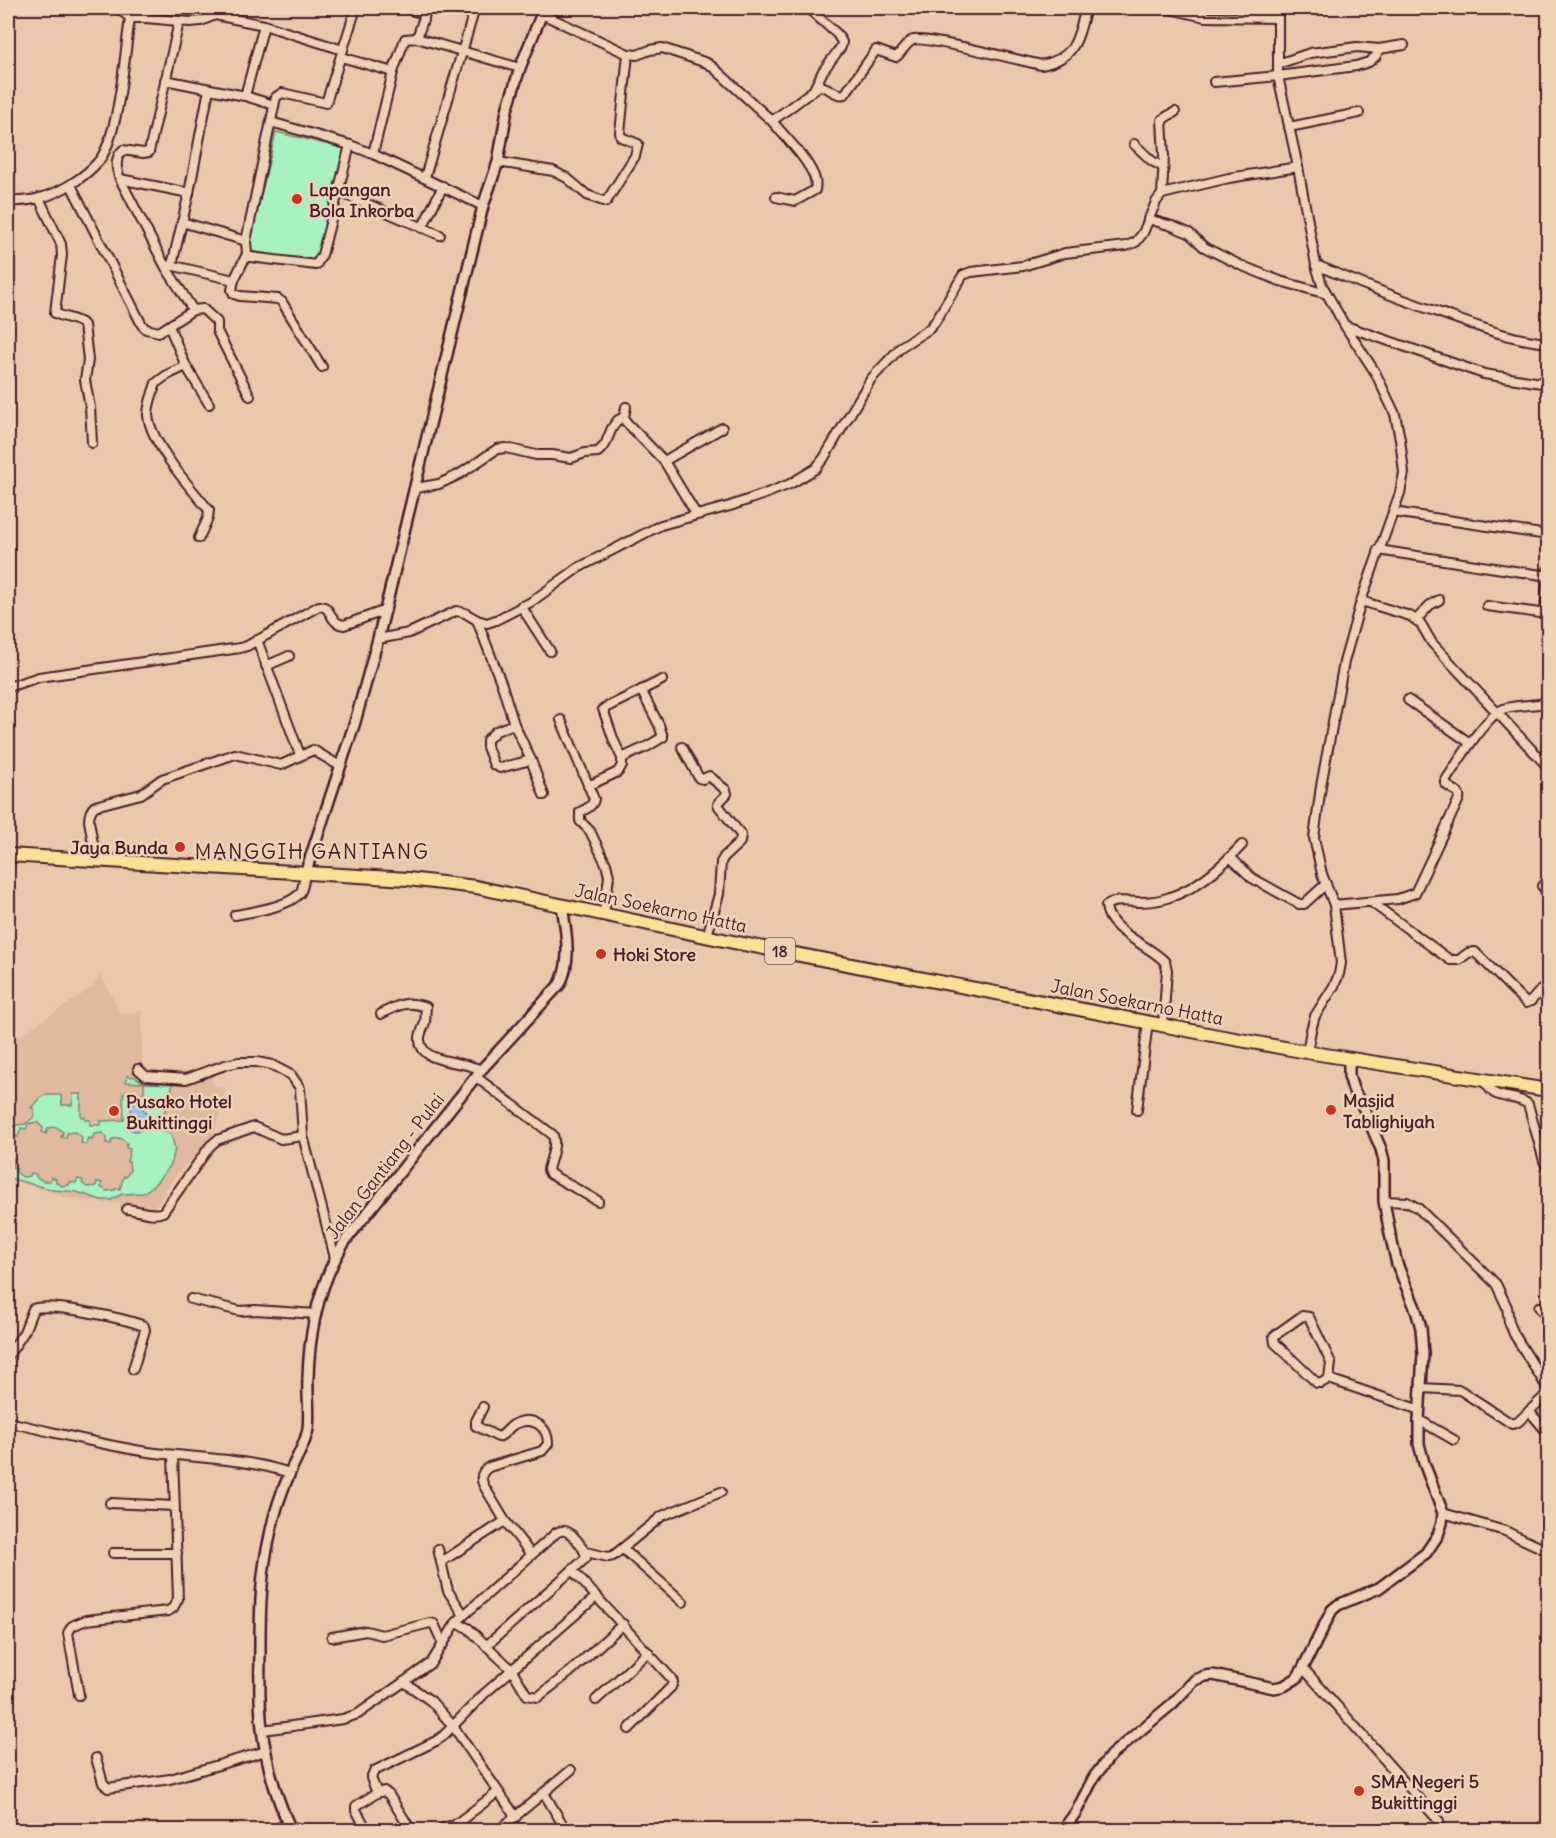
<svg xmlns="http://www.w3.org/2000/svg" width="1556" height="1838" viewBox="0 0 1556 1838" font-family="Delius,sans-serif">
  <rect width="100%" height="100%" fill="#eac8ab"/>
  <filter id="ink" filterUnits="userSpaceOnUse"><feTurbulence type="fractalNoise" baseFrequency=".0167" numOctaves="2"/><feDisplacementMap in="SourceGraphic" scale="12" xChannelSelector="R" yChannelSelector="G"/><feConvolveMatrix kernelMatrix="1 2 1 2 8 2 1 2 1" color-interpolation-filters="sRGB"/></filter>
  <g filter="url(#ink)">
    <polygon fill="#e0b99f" points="101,975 121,1015 142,1010 142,1071 189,1071 207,1064 214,1085 226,1089 214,1134 173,1179 153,1210 127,1203 111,1204 75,1200 8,1178 8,1043 74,1000 92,987"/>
    <g fill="#a8f1c0" stroke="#798876" stroke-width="1.5">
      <polygon points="276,132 346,149 317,267 248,250"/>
      <polygon points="127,1076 135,1077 144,1083 173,1084 159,1130 171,1134 175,1149 171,1165 154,1185 143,1193 122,1194 111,1200 101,1200 77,1192 54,1190 8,1178 8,1156 14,1159 12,1167 17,1169 16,1172 23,1177 30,1176 31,1173 36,1174 36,1177 43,1181 50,1181 51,1177 56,1179 56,1182 62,1186 69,1185 70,1182 76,1183 78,1179 83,1180 82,1183 87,1187 96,1186 97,1182 102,1183 101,1187 107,1191 115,1190 116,1188 120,1189 124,1176 126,1177 130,1170 129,1162 127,1162 130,1149 126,1148 127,1143 120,1138 112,1139 111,1144 106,1143 107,1137 102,1133 94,1134 92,1139 88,1138 86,1144 81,1143 82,1137 75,1132 67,1133 66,1138 61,1137 63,1132 56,1127 48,1128 46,1134 42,1132 43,1128 37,1122 28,1124 26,1129 21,1128 18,1137 8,1134 16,1125 25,1124 34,1117 34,1109 31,1108 44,1095 61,1095 62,1105 72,1105 73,1094 81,1094 81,1117 85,1117 85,1120 90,1120 90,1125 101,1125 101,1121 124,1120 123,1093 144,1093 144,1083 126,1082"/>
    </g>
    <path fill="#93c5ef" stroke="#7683a1" stroke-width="1.5" d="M129 1095 152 1118C145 1126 142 1135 130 1129L135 1120 138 1121 140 1117 138 1115 134 1116 131 1113V1104L127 1097Z"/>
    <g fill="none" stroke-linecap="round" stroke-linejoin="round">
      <g stroke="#4a1f2b" stroke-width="12">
        <g id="minor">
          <polyline points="118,8 130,18 146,18 190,22 201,21 215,15 264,25 343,50"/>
          <polyline points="403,8 425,14 417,38"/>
          <polyline points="808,8 837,34 842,42 841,47 823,71 815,87"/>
          <polyline points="1165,8 1205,17 1278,18"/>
          <polyline points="1202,8 1205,17"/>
          <polyline points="1278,8 1278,76 1298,167 1316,265 1322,285 1345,326 1375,372 1395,414 1400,439 1404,473 1400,493 1361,601 1344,662 1321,786 1314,838 1322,874 1334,905 1341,963 1339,974 1334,986 1315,1016 1311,1030 1307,1052"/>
          <path d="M542 14 628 54 637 55 650 50 662 48 707 63 714 68 772 121 819 86C829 86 835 97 845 94L876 50 896 57C902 52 906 43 913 40 923 36 1023 61 1041 65 1077 58 1077 39 1086 8"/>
          <path d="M179 22 149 152 143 153 123 150C114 158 116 169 120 179L165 266 193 310"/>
          <polyline points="341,57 393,72"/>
          <polyline points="1278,64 1310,53 1357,47 1379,49"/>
          <polyline points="165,80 245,96 274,105"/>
          <polyline points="1214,82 1278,76 1356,66 1369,62 1376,56 1379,49 1404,45"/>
          <polyline points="245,96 264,25"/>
          <path d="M772 121C785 137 806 157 814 176 816 181 816 185 815 190L795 201 776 197"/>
          <polyline points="271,122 350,145 373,154 483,206"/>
          <polyline points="1289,127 1359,113"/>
          <polyline points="1134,144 1152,161 1163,167"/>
          <polyline points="350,145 322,255 316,265 250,257 247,254 246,241 276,97 282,93 326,103 356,8"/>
          <polyline points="373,154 393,72 405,39 417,38 520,68"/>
          <polyline points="498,162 553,171 567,178 587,195 606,202 635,156 638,144 621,137 620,133 628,54"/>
          <polyline points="425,177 475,8"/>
          <polyline points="120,179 189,193"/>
          <polyline points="71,185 142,325 146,329 159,332 193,310 203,309 217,322 217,331 250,396"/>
          <polyline points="337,191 440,235"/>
          <polyline points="1162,194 1164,156 1162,120 1166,117 1175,112"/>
          <path d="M39 198 61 244 62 255 55 313C64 318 76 318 84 325L88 360 85 380 90 407 92 443"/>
          <path d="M8 202C18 201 29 201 40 198 60 193 85 177 98 162 119 139 125 51 130 18"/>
          <polyline points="1148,219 1172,226 1189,233 1204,247 1240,265 1280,281 1327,294"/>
          <polyline points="182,222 246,241"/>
          <polyline points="422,228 443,186"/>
          <polyline points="170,265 234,280 247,254"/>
          <polyline points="172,265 189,193 209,89"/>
          <path d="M1316 265C1359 283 1402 300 1446 315 1479 327 1513 340 1548 343"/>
          <polyline points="234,280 232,290 234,294 240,296 278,299 282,302 322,367"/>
          <polyline points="169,326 186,366 209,404"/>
          <polyline points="1346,326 1484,374 1548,384"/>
          <path d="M186 366 167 375 156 383C153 393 148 404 148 415 150 442 191 489 209 510L208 518 199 538"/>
          <polyline points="626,407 624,417 626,422 664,461"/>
          <polyline points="416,488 439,484 460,474 497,449 506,448 536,455 552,455 571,458 585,453 598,452 605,445 612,428 618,420 624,417"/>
          <polyline points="1393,512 1548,535"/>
          <polyline points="696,514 664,461 722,428"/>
          <polyline points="1378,550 1548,576"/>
          <polyline points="1361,601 1410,616 1421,624 1432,643 1548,767"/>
          <polyline points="521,606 550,651"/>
          <polyline points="1487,606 1548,614"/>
          <polyline points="1545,614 1548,570"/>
          <polyline points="1417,619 1430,605 1439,600"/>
          <polyline points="477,620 502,685 514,724 531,760 544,795"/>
          <polyline points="378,639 409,633 456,611 465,613 477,620 487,623 496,620 531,602 578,568 661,525 730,506 762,495 790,484 815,469 824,458 871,379 902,346 929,329 935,322 963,275 971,272 1023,266 1065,253 1126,246 1136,242 1143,233 1156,202 1162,194 1229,178 1298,167"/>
          <polyline points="257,640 300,755"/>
          <polyline points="266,666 289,656"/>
          <path d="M8 687 39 677 240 648 247 646 319 606C333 606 328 623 344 625L386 610"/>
          <polyline points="1408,700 1470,743"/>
          <path d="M561 720 594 799C593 806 586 809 580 812V821L590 831 606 864 609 876 604 915"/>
          <polyline points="514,724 496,731 487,740 487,747 494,765 500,768 531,760"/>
          <polyline points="682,747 699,778 703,779 709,776 726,790 727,794 719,802 718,805 741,835 740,842 724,857 721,862 719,894 707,936"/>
          <polyline points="622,758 648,746 663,737 659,725 641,690"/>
          <polyline points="8,783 9,781"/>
          <polyline points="588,786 618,772 622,765 622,758 614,741 603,709 662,680"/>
          <polyline points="1230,857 1252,878 1299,904 1304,904 1326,884"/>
          <path d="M96 860 89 821C89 815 90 810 95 806L141 794 162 779 235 754 281 765 313 750 340 766"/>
          <polyline points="1542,886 1548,893"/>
          <polyline points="1371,902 1450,960 1459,960 1468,953 1475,952 1526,1003 1531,1001 1548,982"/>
          <path d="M1334 905 1398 899 1415 893 1459 799C1461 789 1451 791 1446 784V780C1458 762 1487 713 1506 708 1520 705 1535 705 1548 703"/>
          <path d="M235 915C251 912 289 907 300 893 303 889 304 880 305 874"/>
          <path d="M381 1014C398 1005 406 1000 426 1007 425 1012 426 1017 425 1022 424 1028 419 1034 420 1040 421 1065 465 1060 481 1070"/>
          <path d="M1163 1025 1167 970 1165 962C1150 945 1108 932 1106 906 1110 903 1110 902 1114 902 1121 900 1130 902 1138 902 1149 902 1160 901 1170 897 1196 889 1224 864 1242 845"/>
          <polyline points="138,1069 146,1076 186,1079 225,1065 239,1062 257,1062 272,1065 291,1075 300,1088 303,1136 335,1258"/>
          <path d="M476 1077 553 1135C557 1146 550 1159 548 1170L550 1174 598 1201"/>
          <path d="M1484 1081C1487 1085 1490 1090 1494 1093 1505 1099 1517 1096 1528 1104L1544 1161 1548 1170"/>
          <polyline points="1137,1110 1148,1022"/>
          <polyline points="1384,1201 1407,1202 1418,1208 1496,1284 1507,1307 1509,1322 1514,1334 1548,1389"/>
          <path d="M127 1209C138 1210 153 1217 163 1212L210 1146 217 1140 254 1127 281 1139 303 1136"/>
          <polyline points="191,1299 240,1311 255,1310 316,1314"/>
          <polyline points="1539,1307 1548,1319"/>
          <path d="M8 1356 24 1332 33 1309C49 1302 126 1319 144 1326L145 1330 133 1369"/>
          <polyline points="1329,1379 1331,1363 1309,1317 1302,1316 1274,1336 1275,1343 1317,1383 1321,1383 1329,1379 1420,1410"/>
          <polyline points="1421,1388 1460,1390 1512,1424 1518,1422 1548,1393"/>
          <path d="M483 1407 476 1421V1426L498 1437C505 1435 507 1429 513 1425 531 1415 548 1425 548 1444L542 1451 489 1467C481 1472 480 1478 484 1486L505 1521 531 1554"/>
          <polyline points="1529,1411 1548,1433"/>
          <polyline points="1419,1420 1454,1440"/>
          <path d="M8 1422C54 1432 101 1445 148 1452 195 1458 244 1458 290 1473"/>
          <polyline points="110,1503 174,1506"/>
          <polyline points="1443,1513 1505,1531 1548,1551"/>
          <polyline points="438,1549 448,1591 464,1615"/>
          <polyline points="623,1549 683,1602"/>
          <polyline points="586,1552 608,1557 613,1556 662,1516 721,1492"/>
          <polyline points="113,1553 177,1553"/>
          <polyline points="441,1562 505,1521"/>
          <polyline points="572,1570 671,1678 673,1682 671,1687 629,1729"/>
          <polyline points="456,1623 468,1628 512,1670 527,1695 538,1697 570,1672 623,1624"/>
          <polyline points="332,1637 366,1631 382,1635 430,1623 434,1624 443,1644"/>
          <polyline points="1303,1668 1439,1821"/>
          <polyline points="404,1682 431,1701 453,1726 516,1817"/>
          <polyline points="79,1695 68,1633 72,1626 86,1620 168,1611 173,1608 178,1599 173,1455"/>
          <polyline points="596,1700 648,1652"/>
          <path d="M263 1730 343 1719 358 1714 431 1663 456 1623 464 1615 556 1533C559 1531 561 1530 565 1531 573 1533 586 1550 586 1558L486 1646"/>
          <polyline points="96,1758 103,1783 108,1788 170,1779 266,1751"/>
          <polyline points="377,1793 371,1778 374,1771 436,1741 443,1736 484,1694 597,1596"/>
          <polyline points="544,1793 566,1830"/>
          <polyline points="877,1824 878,1830"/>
          <polyline points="452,1827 498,1792"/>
          <polyline points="274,1830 288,1823"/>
          <polyline points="367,1830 356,1810 356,1806 377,1793 384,1791 389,1795 411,1830"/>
          <polyline points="439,1830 449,1826 454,1829"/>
          <polyline points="499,1830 571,1770"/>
        </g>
      </g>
      <g stroke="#4a1f2b" stroke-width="14">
        <g id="tertiary">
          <polyline points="305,874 355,722 378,639 483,206 498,162 507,110 520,68 544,8"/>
          <path d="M291 1830C280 1806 271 1779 266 1753 258 1717 260 1680 260 1644 260 1609 261 1574 269 1540 273 1518 280 1495 289 1475 295 1459 305 1446 308 1429 310 1412 307 1395 308 1379 309 1330 319 1282 346 1240L481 1070 560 984C572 961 566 931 562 906"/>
          <polyline points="1063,1830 1076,1812 1094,1777 1111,1755 1172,1704 1195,1680 1205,1676 1213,1675 1274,1688 1284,1686 1297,1678 1303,1668 1332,1610 1338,1605 1379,1588 1426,1553 1438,1535 1442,1523 1443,1513 1424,1463 1419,1444 1419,1420 1423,1354 1421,1328 1416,1310 1397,1264 1390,1234 1384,1201 1384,1161 1381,1149 1364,1109 1353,1089 1349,1076 1349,1058"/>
        </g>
      </g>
      <g stroke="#4a1f2b" stroke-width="16">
        <polyline id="trunk" points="8,855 408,879 476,887 733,942 1218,1036 1307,1052 1548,1090"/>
      </g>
      <use href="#minor" stroke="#eed2b5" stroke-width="8"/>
      <use href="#tertiary" stroke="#eed2b5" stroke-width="9"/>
      <use href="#trunk" stroke="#fbdf96" stroke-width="12"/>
    </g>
  </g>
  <g fill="#c8321e" stroke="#eed2b5" stroke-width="2">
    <circle cx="297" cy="199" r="6"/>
    <circle cx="180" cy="847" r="6"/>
    <circle cx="601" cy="954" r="6"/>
    <circle cx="1331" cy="1110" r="6"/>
    <circle cx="114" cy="1111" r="6"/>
    <circle cx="1359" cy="1791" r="6"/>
  </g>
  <g text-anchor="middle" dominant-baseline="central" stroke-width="5" stroke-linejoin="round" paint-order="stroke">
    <rect fill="#eed2b5" stroke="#7b5554" stroke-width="1.5" x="765" y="938" width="30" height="26" rx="4.5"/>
    <g font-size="16" font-weight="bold" fill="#4a1f2b">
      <text x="780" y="951">18</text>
    </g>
    <g font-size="18" font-weight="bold" fill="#4a1f2b" stroke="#eed2b5" text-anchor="start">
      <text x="309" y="189">Lapangan<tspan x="309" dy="21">Bola Inkorba</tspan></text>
      <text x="168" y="847" text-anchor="end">Jaya Bunda</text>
      <text x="613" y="954">Hoki Store</text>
      <text x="1343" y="1100">Masjid<tspan x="1343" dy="21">Tablighiyah</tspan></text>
      <text x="126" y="1101">Pusako Hotel<tspan x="126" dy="21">Bukittinggi</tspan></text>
      <text x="1371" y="1781">SMA Negeri 5<tspan x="1371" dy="21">Bukittinggi</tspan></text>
    </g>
    <g font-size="18" fill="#4a1f2b" stroke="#eed2b5">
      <text transform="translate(661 908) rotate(12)">Jalan Soekarno Hatta</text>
      <text transform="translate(1137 1002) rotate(11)">Jalan Soekarno Hatta</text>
      <text transform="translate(385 1166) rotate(-52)">Jalan Gantiang - Pulai</text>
    </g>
    <g font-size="21" letter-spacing="1.5" fill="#4a1f2b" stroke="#eed2b5">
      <text x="312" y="851">MANGGIH GANTIANG</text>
    </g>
  </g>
  <rect width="1556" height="1838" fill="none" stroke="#eed2b5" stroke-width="30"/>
  <rect x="15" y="15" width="1526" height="1808" fill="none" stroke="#4a1f2b" stroke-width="2" filter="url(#ink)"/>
</svg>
